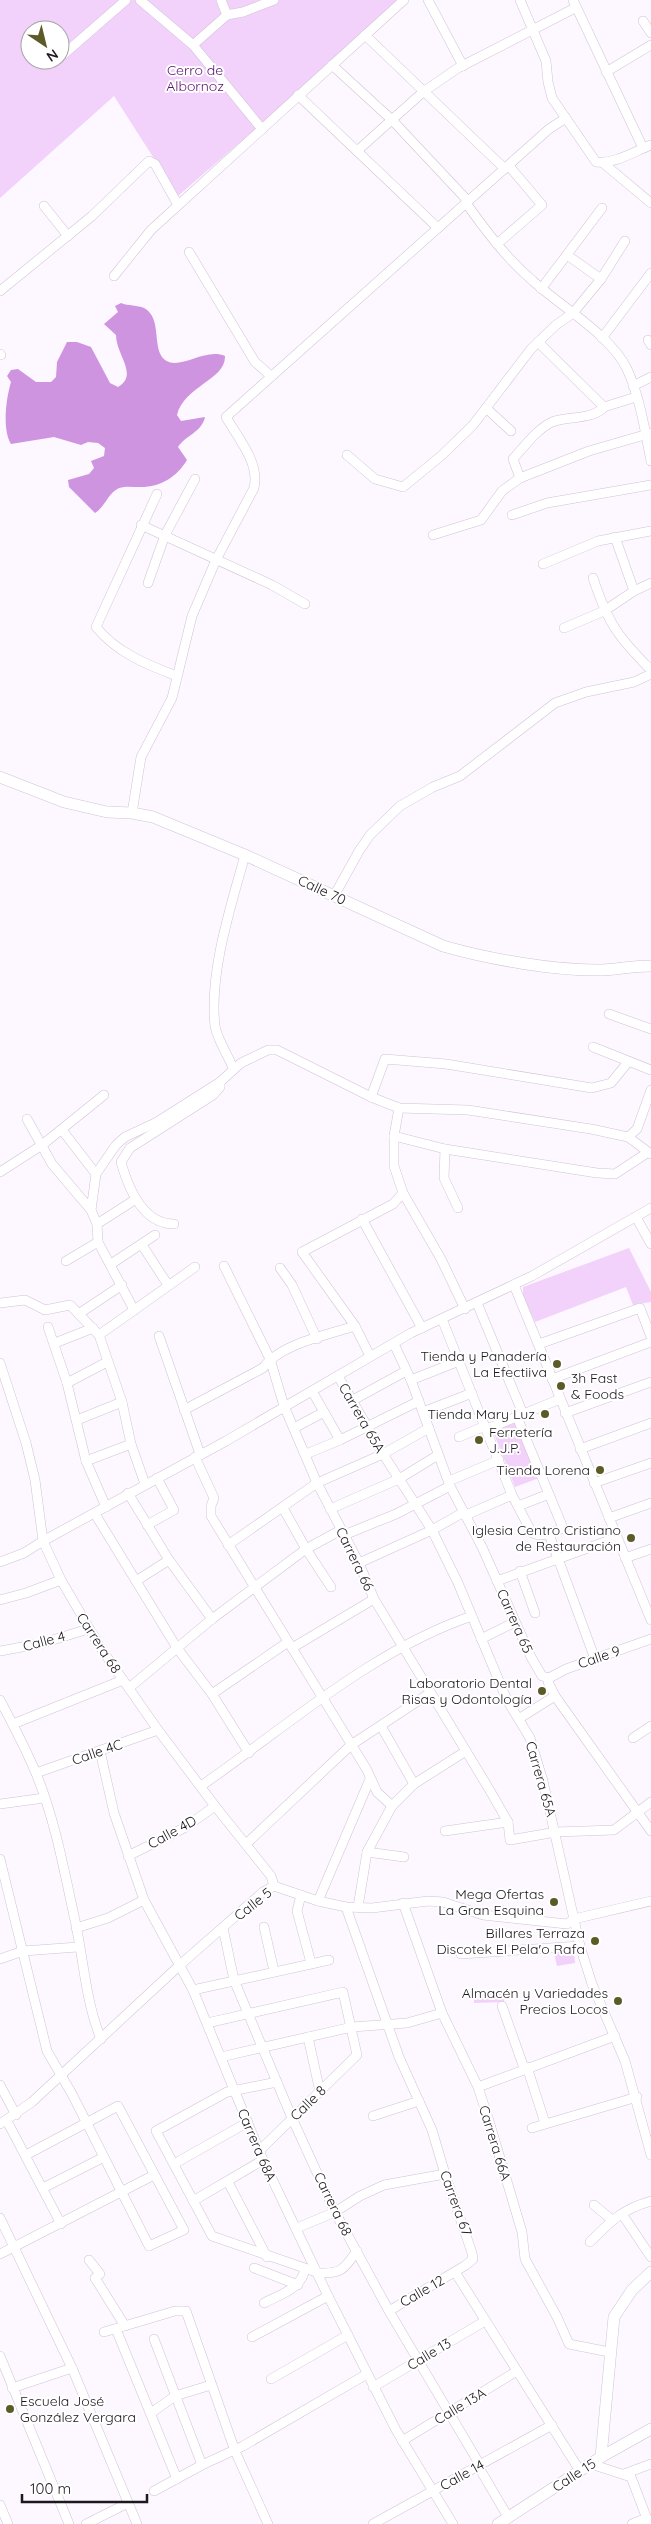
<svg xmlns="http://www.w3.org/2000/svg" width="651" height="2524" viewBox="0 0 651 2524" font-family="Quicksand,sans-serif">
  <rect width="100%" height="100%" fill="#fdf7ff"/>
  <g fill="#f2d1fb" fill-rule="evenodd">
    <path d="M0 0H404L178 196 114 96 0 198ZM30 30H60V60H30Z"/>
    <polygon points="629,1248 651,1292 651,1302 633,1305 626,1287 535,1322 523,1297 523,1287"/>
    <polygon points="517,1422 539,1478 515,1487 493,1431"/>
    <polygon points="574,1951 575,1963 557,1966 554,1953"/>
    <polygon points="503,1990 504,2002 474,2003 474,1992"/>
  </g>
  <path fill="#ce94e0" d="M121 303C128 306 138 305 144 308 163 318 151 349 165 360 180 371 205 347 225 356 226 380 184 386 177 415L181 421 205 417C202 432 186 435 178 447L187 460C176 478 159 488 138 487 132 487 126 486 119 488 108 493 105 507 95 513L69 487 68 480 89 474 94 468 91 461 104 456 105 448 98 443 88 442 81 445 54 437 11 444C2 429 6 399 11 382L7 376 11 370 18 369 36 382H51L56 377 57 362 67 342H77L91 347 110 383 118 387C139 375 116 355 116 335L104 324 118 312 115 306Z"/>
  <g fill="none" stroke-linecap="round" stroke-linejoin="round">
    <g stroke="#d1c2d6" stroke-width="10">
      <g id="minor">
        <polyline points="140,0 193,45 262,129"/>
        <polyline points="221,0 227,15"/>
        <polyline points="428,0 463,66"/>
        <path d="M520 0 546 61 548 82 552 98 596 162C615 164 633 152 651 145"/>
        <polyline points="573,0 643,148"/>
        <polyline points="643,21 651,33"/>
        <polyline points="365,35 505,169"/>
        <polyline points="193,45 227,15 243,12 274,0"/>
        <polyline points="64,54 126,0"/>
        <polyline points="332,65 392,120 468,201"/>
        <polyline points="606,72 651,45"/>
        <polyline points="298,95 438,228"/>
        <polyline points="357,151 423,92 458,68 575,8"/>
        <polyline points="603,163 651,203"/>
        <path d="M466 203C486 231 507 259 533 281 560 306 611 335 627 369 640 397 645 431 651 461"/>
        <polyline points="44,206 68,236"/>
        <polyline points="497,244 542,205 509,166"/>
        <polyline points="189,252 255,362 271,376"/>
        <polyline points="567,255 601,279"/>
        <polyline points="114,276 151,230 404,0"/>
        <polyline points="541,289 602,208"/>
        <polyline points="0,291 92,216 149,161 155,164 178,205"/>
        <polyline points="602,338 651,273"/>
        <polyline points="648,340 651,345"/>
        <polyline points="538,342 604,407 636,397"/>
        <polyline points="0,354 1,355"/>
        <polyline points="633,386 651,377"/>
        <polyline points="486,408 511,431"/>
        <polyline points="347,455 375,479 403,487 441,456 473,425 531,349 556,325 573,313 601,279 625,241"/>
        <path d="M520 478 513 459C524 447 537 429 552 422 567 416 593 420 604 407"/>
        <path d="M157 494 96 627C116 652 147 665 177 676"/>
        <polyline points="512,515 547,503 651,485"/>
        <polyline points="141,525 272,585 305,604"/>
        <polyline points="433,535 481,520 502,491 520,478 589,451 651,433"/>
        <polyline points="615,537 634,591"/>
        <polyline points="543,564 598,541 651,531"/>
        <path d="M593 578C608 623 617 636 651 670"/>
        <polyline points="148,583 165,535 195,479"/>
        <polyline points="564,628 604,611 634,591 651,583"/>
        <path d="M132 813 141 757 172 698 192 616 216 560 254 488C260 463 238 438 226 417L549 129 566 118"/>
        <polyline points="334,896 359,851 370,835 400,806 433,787 460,776 555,703 586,692 634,682 651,674"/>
        <polyline points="609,1014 651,1029"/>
        <polyline points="593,1047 651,1070"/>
        <path d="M233 1068C228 1055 217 1039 215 1026 209 972 231 906 245 855"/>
        <polyline points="371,1097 385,1059 446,1064 592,1088 611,1083 628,1062"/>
        <polyline points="399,1108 394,1136 394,1166 403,1193 441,1259 465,1309"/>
        <polyline points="27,1119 52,1164 91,1210"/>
        <polyline points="62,1130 96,1174"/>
        <polyline points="394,1136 445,1149 597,1173 615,1174 647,1153"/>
        <polyline points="628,1137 637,1129 651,1090"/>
        <polyline points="445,1149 444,1178 458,1208"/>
        <polyline points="0,1172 42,1145 104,1095"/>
        <polyline points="636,1217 651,1244"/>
        <polyline points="362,1219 422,1328"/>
        <polyline points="97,1224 136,1199"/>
        <path d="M174 1224C143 1224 128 1187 121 1162L130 1148 213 1095 220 1087V1082"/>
        <polyline points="142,1245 168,1285"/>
        <polyline points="66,1261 98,1242"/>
        <polyline points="111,1264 155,1235"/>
        <polyline points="224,1266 270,1359 284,1406 317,1483 359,1563 374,1599 489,1789 508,1822 510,1840 556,1832 614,1830 651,1802"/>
        <polyline points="280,1268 292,1285 317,1339"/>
        <polyline points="514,1285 651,1620"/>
        <polyline points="0,1303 25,1300 45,1310 70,1305 99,1335 122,1402 131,1444 145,1484"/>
        <polyline points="477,1303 523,1414"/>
        <polyline points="134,1310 98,1242 97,1224 91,1210 96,1174 116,1145 125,1137 157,1122 220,1082 241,1063 268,1050 277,1050 371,1097 399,1108 468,1110 591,1129 628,1137 651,1154"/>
        <polyline points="80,1313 122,1285"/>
        <path d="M442 1319 512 1495 532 1533C543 1538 553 1532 563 1528L517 1417"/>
        <polyline points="48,1327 67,1383 86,1461 106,1507"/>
        <polyline points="99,1335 195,1267"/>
        <polyline points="159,1336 200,1454"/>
        <polyline points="55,1343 93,1328"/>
        <polyline points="394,1344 411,1380 450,1486 482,1547 531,1657 542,1676 549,1678"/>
        <polyline points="539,1344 640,1308 651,1337"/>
        <polyline points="370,1356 355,1326 302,1252 393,1204 403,1193"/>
        <polyline points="0,1363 26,1443 35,1480 43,1541 61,1580 100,1647 158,1730 215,1806 271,1876 274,1886"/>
        <polyline points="338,1376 383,1454 432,1530 458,1583 507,1700 530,1738 543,1781 580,1946 592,1984 625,2061 651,2155"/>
        <polyline points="552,1379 651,1342"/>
        <polyline points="411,1380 459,1361"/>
        <polyline points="67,1383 107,1362"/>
        <polyline points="312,1391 340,1440"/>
        <polyline points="353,1400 406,1371"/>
        <path d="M184 1410 263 1368C280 1344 327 1335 355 1326"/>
        <polyline points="423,1412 472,1393"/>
        <polyline points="565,1413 651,1382"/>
        <polyline points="77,1420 122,1402"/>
        <polyline points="294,1428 324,1412"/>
        <polyline points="487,1429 560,1399"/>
        <polyline points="459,1437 485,1426"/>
        <polyline points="580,1449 651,1423"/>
        <polyline points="306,1454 340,1440 419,1401"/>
        <polyline points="195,1457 214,1498 211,1506 211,1516 367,1770 377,1792 392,1806"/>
        <polyline points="86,1461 131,1444"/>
        <polyline points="449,1481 499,1460"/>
        <polyline points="594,1483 651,1463"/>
        <polyline points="128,1493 169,1560 212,1619"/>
        <polyline points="518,1506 549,1494"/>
        <polyline points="283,1508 306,1549 331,1587"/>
        <polyline points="330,1509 399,1479 438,1455"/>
        <polyline points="95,1514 177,1648 212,1694 249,1753"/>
        <polyline points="466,1515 512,1495"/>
        <polyline points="609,1518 651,1503"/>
        <polyline points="147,1525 174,1510 157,1478"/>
        <polyline points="549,1534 595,1659"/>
        <polyline points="344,1535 396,1514 450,1486"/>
        <polyline points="228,1545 317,1483 383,1454 429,1428"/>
        <polyline points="625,1558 651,1549"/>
        <polyline points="0,1562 24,1553 43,1541 226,1441 411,1333 532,1276 651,1208"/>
        <polyline points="359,1563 432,1530 464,1512"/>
        <polyline points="520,1571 535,1613"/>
        <polyline points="136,1581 169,1560"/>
        <polyline points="497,1581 610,1540"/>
        <polyline points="0,1600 26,1593 61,1580"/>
        <polyline points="481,1639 515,1622"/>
        <polyline points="292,1648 374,1599"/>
        <polyline points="0,1651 43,1643 88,1629"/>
        <polyline points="549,1678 548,1682 555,1696 651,1831"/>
        <polyline points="549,1678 566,1669 651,1639"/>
        <polyline points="129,1688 212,1619 306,1549 341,1530"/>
        <polyline points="212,1694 288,1642"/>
        <path d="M0 1700C12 1723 25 1747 35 1771 55 1818 65 1875 76 1925 84 1964 86 2002 101 2039"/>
        <polyline points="520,1718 555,1696"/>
        <polyline points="13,1724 123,1680"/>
        <polyline points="381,1726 414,1784"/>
        <polyline points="633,1738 651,1726"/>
        <polyline points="100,1751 114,1813 144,1900 193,1990 263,2160 328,2296 396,2430 453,2524"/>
        <polyline points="36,1773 158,1730"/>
        <path d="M201 1786C286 1727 374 1649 472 1616"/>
        <polyline points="0,1804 44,1798"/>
        <polyline points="445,1831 508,1822"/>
        <polyline points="246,1844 351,1745 430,1693"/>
        <polyline points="367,1852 404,1857"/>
        <polyline points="128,1856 184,1828 215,1806"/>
        <polyline points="0,1859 47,2051 72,2094 149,2246 184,2230 118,2106 26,2155"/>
        <polyline points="301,1895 297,1911 311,1963"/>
        <polyline points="318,1901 370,1779"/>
        <polyline points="403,1903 442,2013 478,2087 489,2121 522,2232 525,2259 557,2317 569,2344 609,2352"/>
        <polyline points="346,1907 399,2057 432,2130 445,2174 472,2253 473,2259 466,2265 389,2311"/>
        <polyline points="358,1907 367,1852 392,1806 414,1784 466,1751"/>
        <polyline points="264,1927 274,1971"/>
        <polyline points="76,1928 108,1918 144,1900"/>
        <polyline points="223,1928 234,1980 292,2118 335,2212 389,2311 480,2465"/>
        <polyline points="461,1954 580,1946"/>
        <polyline points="0,1959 23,1951 78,1947"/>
        <polyline points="193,1990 329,1960"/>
        <polyline points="502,2006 524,2068"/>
        <polyline points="207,2023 343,1992 357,2055 259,2151"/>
        <polyline points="308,2037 320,2092"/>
        <polyline points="221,2057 352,2027 407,2023 442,2013"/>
        <polyline points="527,2067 545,2123"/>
        <path d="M277 2082 227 2092 156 2131 212 2236 319 2273C342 2274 344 2269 357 2251"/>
        <polyline points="0,2085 16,2115"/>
        <polyline points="478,2087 615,2036"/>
        <polyline points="373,2116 419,2101"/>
        <polyline points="7,2121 61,2224"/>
        <polyline points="0,2124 32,2102 181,1964 263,1892 274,1886 318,1901 346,1907 372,1908 428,1901 443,1902 483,1915 567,1924 574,1919 651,1901"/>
        <polyline points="532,2128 637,2097"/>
        <polyline points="174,2164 248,2122"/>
        <polyline points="228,2182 267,2257"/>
        <polyline points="43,2188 104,2157"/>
        <polyline points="193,2201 263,2160"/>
        <polyline points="594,2205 612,2220"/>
        <polyline points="622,2214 651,2257"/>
        <polyline points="0,2218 72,2368 137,2524"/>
        <polyline points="297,2228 335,2212 360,2196 384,2185 445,2174"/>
        <path d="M590 2242C611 2221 622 2209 651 2201"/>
        <polyline points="0,2254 154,2175"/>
        <polyline points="89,2260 100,2274 95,2278 125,2326"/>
        <polyline points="254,2268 298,2285"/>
        <polyline points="455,2272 580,2471"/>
        <path d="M264 2303C281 2294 301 2289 305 2269"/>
        <polyline points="116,2329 177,2479"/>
        <polyline points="104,2332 175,2311 186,2311 235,2451 268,2524"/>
        <polyline points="252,2337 328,2296"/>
        <polyline points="154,2339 202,2465"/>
        <polyline points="0,2356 69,2524"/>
        <polyline points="271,2379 348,2335"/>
        <polyline points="373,2387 485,2321"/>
        <polyline points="12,2388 72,2368"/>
        <polyline points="151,2413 175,2396 211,2385"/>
        <polyline points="402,2441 517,2371"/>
        <polyline points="591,2464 631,2477 649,2524"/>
        <polyline points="478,2466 508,2517"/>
        <polyline points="624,2474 651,2464"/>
        <polyline points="154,2491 202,2465 243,2446 367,2374"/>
        <polyline points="0,2505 8,2524"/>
        <polyline points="86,2524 128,2503"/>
        <polyline points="373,2524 552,2425"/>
        <polyline points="632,2524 647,2518"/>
      </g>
    </g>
    <g stroke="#d1c2d6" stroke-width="12">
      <g id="tertiary">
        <path d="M0 777 64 802 107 812 132 813 153 817 245 855 443 946C488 959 555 971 602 970 618 969 634 966 651 966"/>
        <polyline points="601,2457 614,2317 632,2290 651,2272"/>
        <polyline points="498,2524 601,2457 651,2429"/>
      </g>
    </g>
    <use href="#minor" stroke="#fff" stroke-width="9"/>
    <use href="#tertiary" stroke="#fff" stroke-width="11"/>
  </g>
  <g fill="#5c5b28" stroke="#fff" stroke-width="2">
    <circle cx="557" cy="1364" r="5"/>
    <circle cx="561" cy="1386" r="5"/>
    <circle cx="545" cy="1414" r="5"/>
    <circle cx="479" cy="1440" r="5"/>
    <circle cx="600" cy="1470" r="5"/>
    <circle cx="631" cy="1538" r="5"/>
    <circle cx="542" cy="1691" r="5"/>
    <circle cx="554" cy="1902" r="5"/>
    <circle cx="595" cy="1941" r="5"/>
    <circle cx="618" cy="2001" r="5"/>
    <circle cx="10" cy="2409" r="5"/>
  </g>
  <g text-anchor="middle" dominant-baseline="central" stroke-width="4" stroke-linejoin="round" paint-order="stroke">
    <g font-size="14" fill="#5a116c" stroke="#fff">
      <text x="195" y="70">Cerro de<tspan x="195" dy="16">Albornoz</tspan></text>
    </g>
    <g font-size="14" fill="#1d181f" stroke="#fff">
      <text transform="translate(322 890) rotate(25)">Calle 70</text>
      <text transform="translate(362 1418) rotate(60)">Carrera 65A</text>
      <text transform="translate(355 1559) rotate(64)">Carrera 66</text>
      <text transform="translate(515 1621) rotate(66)">Carrera 65</text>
      <text transform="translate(44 1641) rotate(-15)">Calle 4</text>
      <text transform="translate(99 1643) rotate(57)">Carrera 68</text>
      <text transform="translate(599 1657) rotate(-19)">Calle 9</text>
      <text transform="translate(97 1752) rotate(-19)">Calle 4C</text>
      <text transform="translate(541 1779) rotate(74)">Carrera 65A</text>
      <text transform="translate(172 1832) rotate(-29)">Calle 4D</text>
      <text transform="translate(253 1904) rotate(-38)">Calle 5</text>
      <text transform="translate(308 2103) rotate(-44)">Calle 8</text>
      <text transform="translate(495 2143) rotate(73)">Carrera 66A</text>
      <text transform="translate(257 2145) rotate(67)">Carrera 68A</text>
      <text transform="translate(456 2203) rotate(70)">Carrera 67</text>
      <text transform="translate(333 2204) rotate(64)">Carrera 68</text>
      <text transform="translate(422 2291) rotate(-30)">Calle 12</text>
      <text transform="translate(429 2354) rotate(-31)">Calle 13</text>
      <text transform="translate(460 2406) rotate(-31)">Calle 13A</text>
      <text transform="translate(462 2475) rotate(-29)">Calle 14</text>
      <text transform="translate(574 2475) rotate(-33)">Calle 15</text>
    </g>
    <g font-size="14" fill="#1d181f" stroke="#fff" text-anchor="end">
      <text x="547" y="1356">Tienda y Panadería<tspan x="547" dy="16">La Efectiiva</tspan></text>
      <text x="571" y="1378" text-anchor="start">3h Fast<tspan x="571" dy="16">&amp; Foods</tspan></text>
      <text x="535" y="1414">Tienda Mary Luz</text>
      <text x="489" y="1432" text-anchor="start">Ferretería<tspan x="489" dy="16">J.J.P.</tspan></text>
      <text x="590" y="1470">Tienda Lorena</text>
      <text x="621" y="1530">Iglesia Centro Cristiano<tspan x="621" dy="16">de Restauración</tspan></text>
      <text x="532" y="1683">Laboratorio Dental<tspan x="532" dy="16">Risas y Odontología</tspan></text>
      <text x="544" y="1894">Mega Ofertas<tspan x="544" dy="16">La Gran Esquina</tspan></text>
      <text x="585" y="1933">Billares Terraza<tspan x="585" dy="16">Discotek El Pela'o Rafa</tspan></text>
      <text x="608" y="1993">Almacén y Variedades<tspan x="608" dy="16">Precios Locos</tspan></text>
      <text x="20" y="2401" text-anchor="start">Escuela José<tspan x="20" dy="16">González Vergara</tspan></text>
    </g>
  </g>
  <g transform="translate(45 45) rotate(145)"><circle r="24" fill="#ffffff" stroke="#a5a3a5"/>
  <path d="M0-4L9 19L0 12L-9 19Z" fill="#5c5b28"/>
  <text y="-8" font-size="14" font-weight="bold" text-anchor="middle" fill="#1d181f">N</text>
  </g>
  <path d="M22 2494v8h125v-8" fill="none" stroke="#1d181f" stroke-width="2.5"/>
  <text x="30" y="2494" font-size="15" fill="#1d181f" stroke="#ffffff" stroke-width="4" paint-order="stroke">100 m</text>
</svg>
